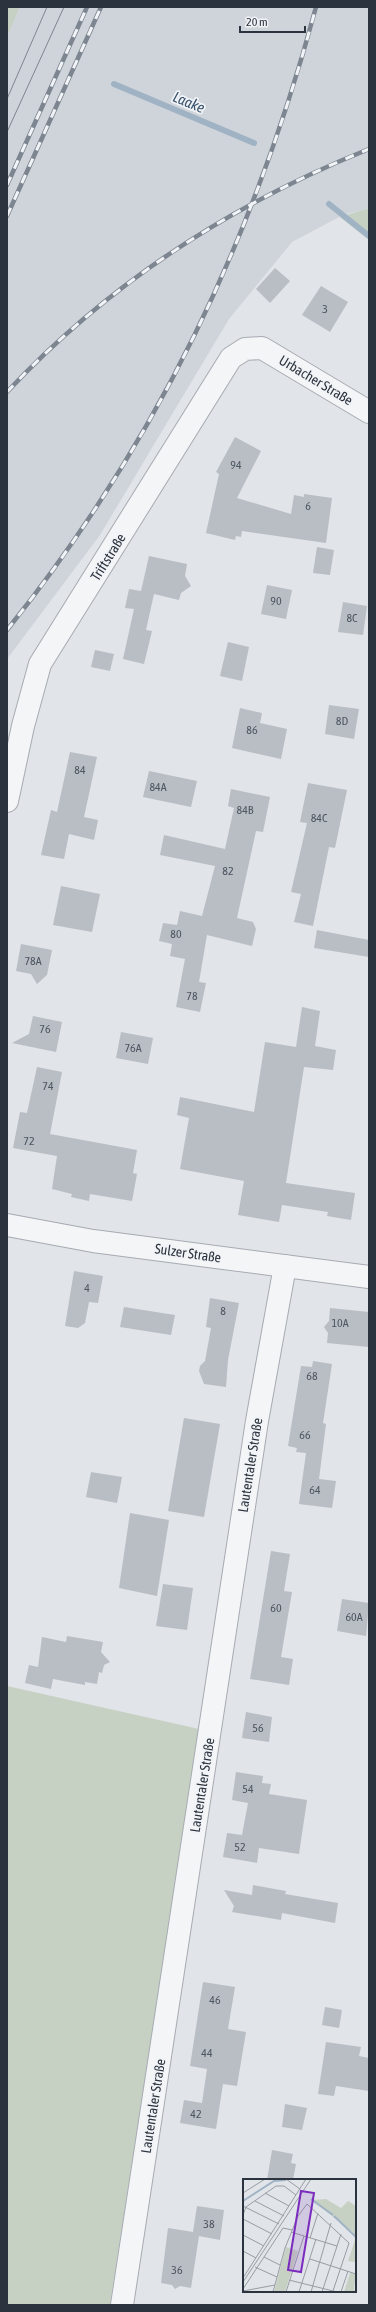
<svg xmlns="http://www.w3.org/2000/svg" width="376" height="2312" viewBox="0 0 376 2312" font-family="'Asap Condensed',sans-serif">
  <rect width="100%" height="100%" fill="#e1e4e8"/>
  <polygon fill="#cfd4da" points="20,7 369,7 369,208 343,215 292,242 229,319 100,535 7,659 7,37"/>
  <g fill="#c7d1c3">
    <polygon points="7,7 20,7 7,37"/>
    <polygon points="369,208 369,240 340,217"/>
    <polygon points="7,1686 199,1729 110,2305 7,2305"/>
  </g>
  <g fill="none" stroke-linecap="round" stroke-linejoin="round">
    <g stroke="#a0b3c5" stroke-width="6">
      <polyline points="114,84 254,143"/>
      <polyline points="329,204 369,236"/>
    </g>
  </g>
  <g fill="#b9bec5">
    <polygon points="275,268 290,281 270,303 256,289"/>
    <polygon points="321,286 348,302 330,332 302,315"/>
    <polygon points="235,437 261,451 237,498 291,514 294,495 304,497 304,494 332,498 326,543 242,531 241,537 236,536 235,540 206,533 219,474 216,472"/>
    <polygon points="317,547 334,550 330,575 313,573"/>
    <polygon points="149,556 187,564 185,576 191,586 181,593 179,600 154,594 146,630 152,631 144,664 123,659 134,609 125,608 129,589 141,591"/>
    <polygon points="267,585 292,590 286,619 261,614"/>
    <polygon points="343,602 367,606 363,635 338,632"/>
    <polygon points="228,642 249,647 242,681 220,676"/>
    <polygon points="95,650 114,654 110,671 91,667"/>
    <polygon points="329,705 359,709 354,739 325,734"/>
    <polygon points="240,708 262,713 260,723 287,729 281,759 232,748"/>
    <polygon points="70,752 97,757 84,817 98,820 94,840 69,834 64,859 41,855 51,810 57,812"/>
    <polygon points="149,771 197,781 191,807 143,797"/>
    <polygon points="308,783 347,790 335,848 329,847 313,926 294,922 301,894 291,892 307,823 300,822"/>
    <polygon points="231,789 270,797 263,832 256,831 237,918 253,922 256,929 252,946 207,935 199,982 206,983 200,1012 176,1007 185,959 170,956 172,944 159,941 163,923 177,925 180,911 202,916 215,866 160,855 164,835 225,849 234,808 228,806"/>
    <polygon points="61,886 100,894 92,932 53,925"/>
    <polygon points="317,930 369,940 369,957 314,948"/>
    <polygon points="21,944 52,950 47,975 37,984 31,974 16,971"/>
    <polygon points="302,1007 320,1011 315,1046 336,1050 333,1070 304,1067 286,1183 355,1193 351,1220 327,1216 328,1212 282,1205 279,1222 238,1215 244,1181 180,1169 189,1118 177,1115 180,1097 254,1112 265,1042 296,1047"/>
    <polygon points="33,1016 62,1022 56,1052 12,1043 29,1034"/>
    <polygon points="121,1032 153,1038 148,1064 116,1058"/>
    <polygon points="37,1067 62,1072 50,1134 137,1150 133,1173 137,1174 132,1201 90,1194 89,1201 71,1197 72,1194 52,1189 57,1156 13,1148 20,1112 27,1113"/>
    <polygon points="74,1271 103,1276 98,1303 89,1302 85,1323 78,1328 65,1326"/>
    <polygon points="210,1298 239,1303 228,1360 226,1387 204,1384 199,1371 200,1366 205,1361 211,1328 206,1327"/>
    <polygon points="124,1307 175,1315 171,1335 120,1327"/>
    <polygon points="330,1308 369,1312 369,1347 327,1343 328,1333 324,1327 329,1321"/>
    <polygon points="313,1361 332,1364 323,1423 326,1424 319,1479 336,1481 332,1508 299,1504 306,1453 296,1452 297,1448 288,1446 301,1366 312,1367"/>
    <polygon points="184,1418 220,1424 204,1517 168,1511"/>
    <polygon points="91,1472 122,1477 117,1503 86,1497"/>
    <polygon points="130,1513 169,1520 157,1596 119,1588"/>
    <polygon points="271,1551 290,1554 284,1591 292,1592 281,1657 293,1659 289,1685 250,1679"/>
    <polygon points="163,1584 193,1588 187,1630 156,1626"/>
    <polygon points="342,1599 369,1603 366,1636 337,1631"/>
    <polygon points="67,1636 103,1642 101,1652 110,1662 104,1665 102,1673 99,1672 97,1684 85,1682 85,1685 53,1679 51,1689 25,1683 29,1665 38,1667 42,1637 66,1642"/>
    <polygon points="246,1712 272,1717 269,1742 242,1738"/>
    <polygon points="236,1772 263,1776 262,1783 271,1784 269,1794 307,1800 299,1854 259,1848 257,1863 223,1857 227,1833 242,1835 248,1803 232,1800"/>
    <polygon points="253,1885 286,1891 285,1894 338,1903 335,1923 282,1913 281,1920 232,1912 234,1906 224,1890 252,1895"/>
    <polygon points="203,1982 235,1987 228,2029 246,2032 237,2086 223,2084 216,2129 180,2123 184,2100 202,2103 207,2069 190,2066"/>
    <polygon points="325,2007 342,2010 339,2028 322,2025"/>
    <polygon points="326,2042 361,2047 359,2056 369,2058 369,2091 336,2086 334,2096 318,2094"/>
    <polygon points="285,2104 307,2108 302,2130 282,2127"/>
    <polygon points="272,2150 293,2154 291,2163 296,2164 293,2180 267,2180"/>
    <polygon points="197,2206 224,2210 220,2240 199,2236 191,2288 180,2286 175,2289 172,2285 161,2283 168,2228 193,2232"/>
  </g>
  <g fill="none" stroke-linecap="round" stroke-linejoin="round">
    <g stroke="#a7abb2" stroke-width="24">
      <g id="street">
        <polyline points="7,801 23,726 40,664 231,358 245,349 262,348 369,412"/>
        <polyline points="7,1225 93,1241 369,1277"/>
        <polyline points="122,2305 257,1421 285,1266"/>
      </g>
    </g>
    <use href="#street" stroke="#f3f5f7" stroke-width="22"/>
    <g stroke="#7c8590" stroke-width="1">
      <polyline points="7,99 47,7"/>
      <polyline points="7,132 64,7"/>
    </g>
    <g stroke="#7c8590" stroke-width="4.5">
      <g id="rail">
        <polyline points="7,185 87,7"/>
        <polyline points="7,216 101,7"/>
        <path d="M7 392C108 284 232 204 369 149"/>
        <path d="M7 630C157 443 254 238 316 7"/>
      </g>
    </g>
    <use href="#rail" stroke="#f1f3f6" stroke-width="3" stroke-dasharray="9" stroke-linecap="butt"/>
  </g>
  <g text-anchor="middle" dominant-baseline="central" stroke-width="3.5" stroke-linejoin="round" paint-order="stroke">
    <g font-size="12" fill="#4e5660">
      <text x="325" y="309">3</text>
      <text x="236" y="465">94</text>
      <text x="308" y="506">6</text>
      <text x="276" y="601">90</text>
      <text x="352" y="618">8C</text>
      <text x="342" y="721">8D</text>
      <text x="252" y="730">86</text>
      <text x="80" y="770">84</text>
      <text x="158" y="787">84A</text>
      <text x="245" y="810">84B</text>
      <text x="319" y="818">84C</text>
      <text x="228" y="871">82</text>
      <text x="176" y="934">80</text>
      <text x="33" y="961">78A</text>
      <text x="192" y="996">78</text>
      <text x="45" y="1029">76</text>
      <text x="133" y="1048">76A</text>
      <text x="48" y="1086">74</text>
      <text x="29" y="1141">72</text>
      <text x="87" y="1288">4</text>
      <text x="223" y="1311">8</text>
      <text x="340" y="1323">10A</text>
      <text x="312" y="1376">68</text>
      <text x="305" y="1435">66</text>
      <text x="315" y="1490">64</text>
      <text x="276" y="1608">60</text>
      <text x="354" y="1617">60A</text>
      <text x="258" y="1728">56</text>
      <text x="248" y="1789">54</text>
      <text x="240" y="1847">52</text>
      <text x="215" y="2000">46</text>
      <text x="207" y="2053">44</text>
      <text x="196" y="2114">42</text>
      <text x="209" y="2224">38</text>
      <text x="177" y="2270">36</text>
    </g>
    <g font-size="14" fill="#2b333e" stroke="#f1f3f6">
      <text transform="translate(316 380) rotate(31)">Urbacher Straße</text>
      <text transform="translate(108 557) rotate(-58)">Triftstraße</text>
      <text transform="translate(188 1253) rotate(8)">Sulzer Straße</text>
      <text transform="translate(250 1465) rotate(-81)">Lautentaler Straße</text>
      <text transform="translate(202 1785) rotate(-81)">Lautentaler Straße</text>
      <text transform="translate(153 2106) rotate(-81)">Lautentaler Straße</text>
    </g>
    <g font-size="15" font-style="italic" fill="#39536e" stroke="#f1f3f6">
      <text transform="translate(189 102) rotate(23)">Laake</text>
    </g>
  </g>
  <g transform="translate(243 2179)">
    <rect width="113" height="113" fill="#e1e4e8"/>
    <path d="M83 20 98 29 105 22 113 27V83L105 82 113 58 110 53 68 21ZM43 68 55 72 42 113H31ZM107 94 113 95 111 110 113 113H101Z" fill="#c7d1c3"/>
    <path fill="none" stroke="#a0b3c5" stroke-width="2" d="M68 20 90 36M0 22 31 2 43 1M91 37 113 58"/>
    <path fill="none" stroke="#989da4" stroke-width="1" d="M43 0 57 10M0 14 22 0M22 14 46 27M12 22 41 37M0 27 36 45M0 36 3 28 33 7H41L53 16M0 40 29 55M48 53 94 67M0 56 21 67M67 59 75 34M0 72 13 79M21 78 37 86M67 80 113 95M12 88 34 98M0 99 63 0M46 101 94 113M0 103 68 0M0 110 40 49 49 51M0 112 32 106M30 113 42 69 55 37 64 25 106 64 90 112M43 113 61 57M56 113 73 60M68 113 88 44M79 113 98 55M98 113 105 92"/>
    <path fill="#7b2cbf" fill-opacity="0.15" stroke="#7b2cbf" stroke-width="2" d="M58 12 71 14 58 93 45 91Z"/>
    <rect width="113" height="113" fill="none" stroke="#2b333e" stroke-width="2"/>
  </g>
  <rect width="376" height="2312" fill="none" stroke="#2b333e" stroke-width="16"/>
  <path d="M240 26v6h65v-6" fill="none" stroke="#2b333e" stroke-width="2"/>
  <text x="246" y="26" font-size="12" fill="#2b333e" stroke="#f1f3f6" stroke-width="3" paint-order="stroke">20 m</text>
</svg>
